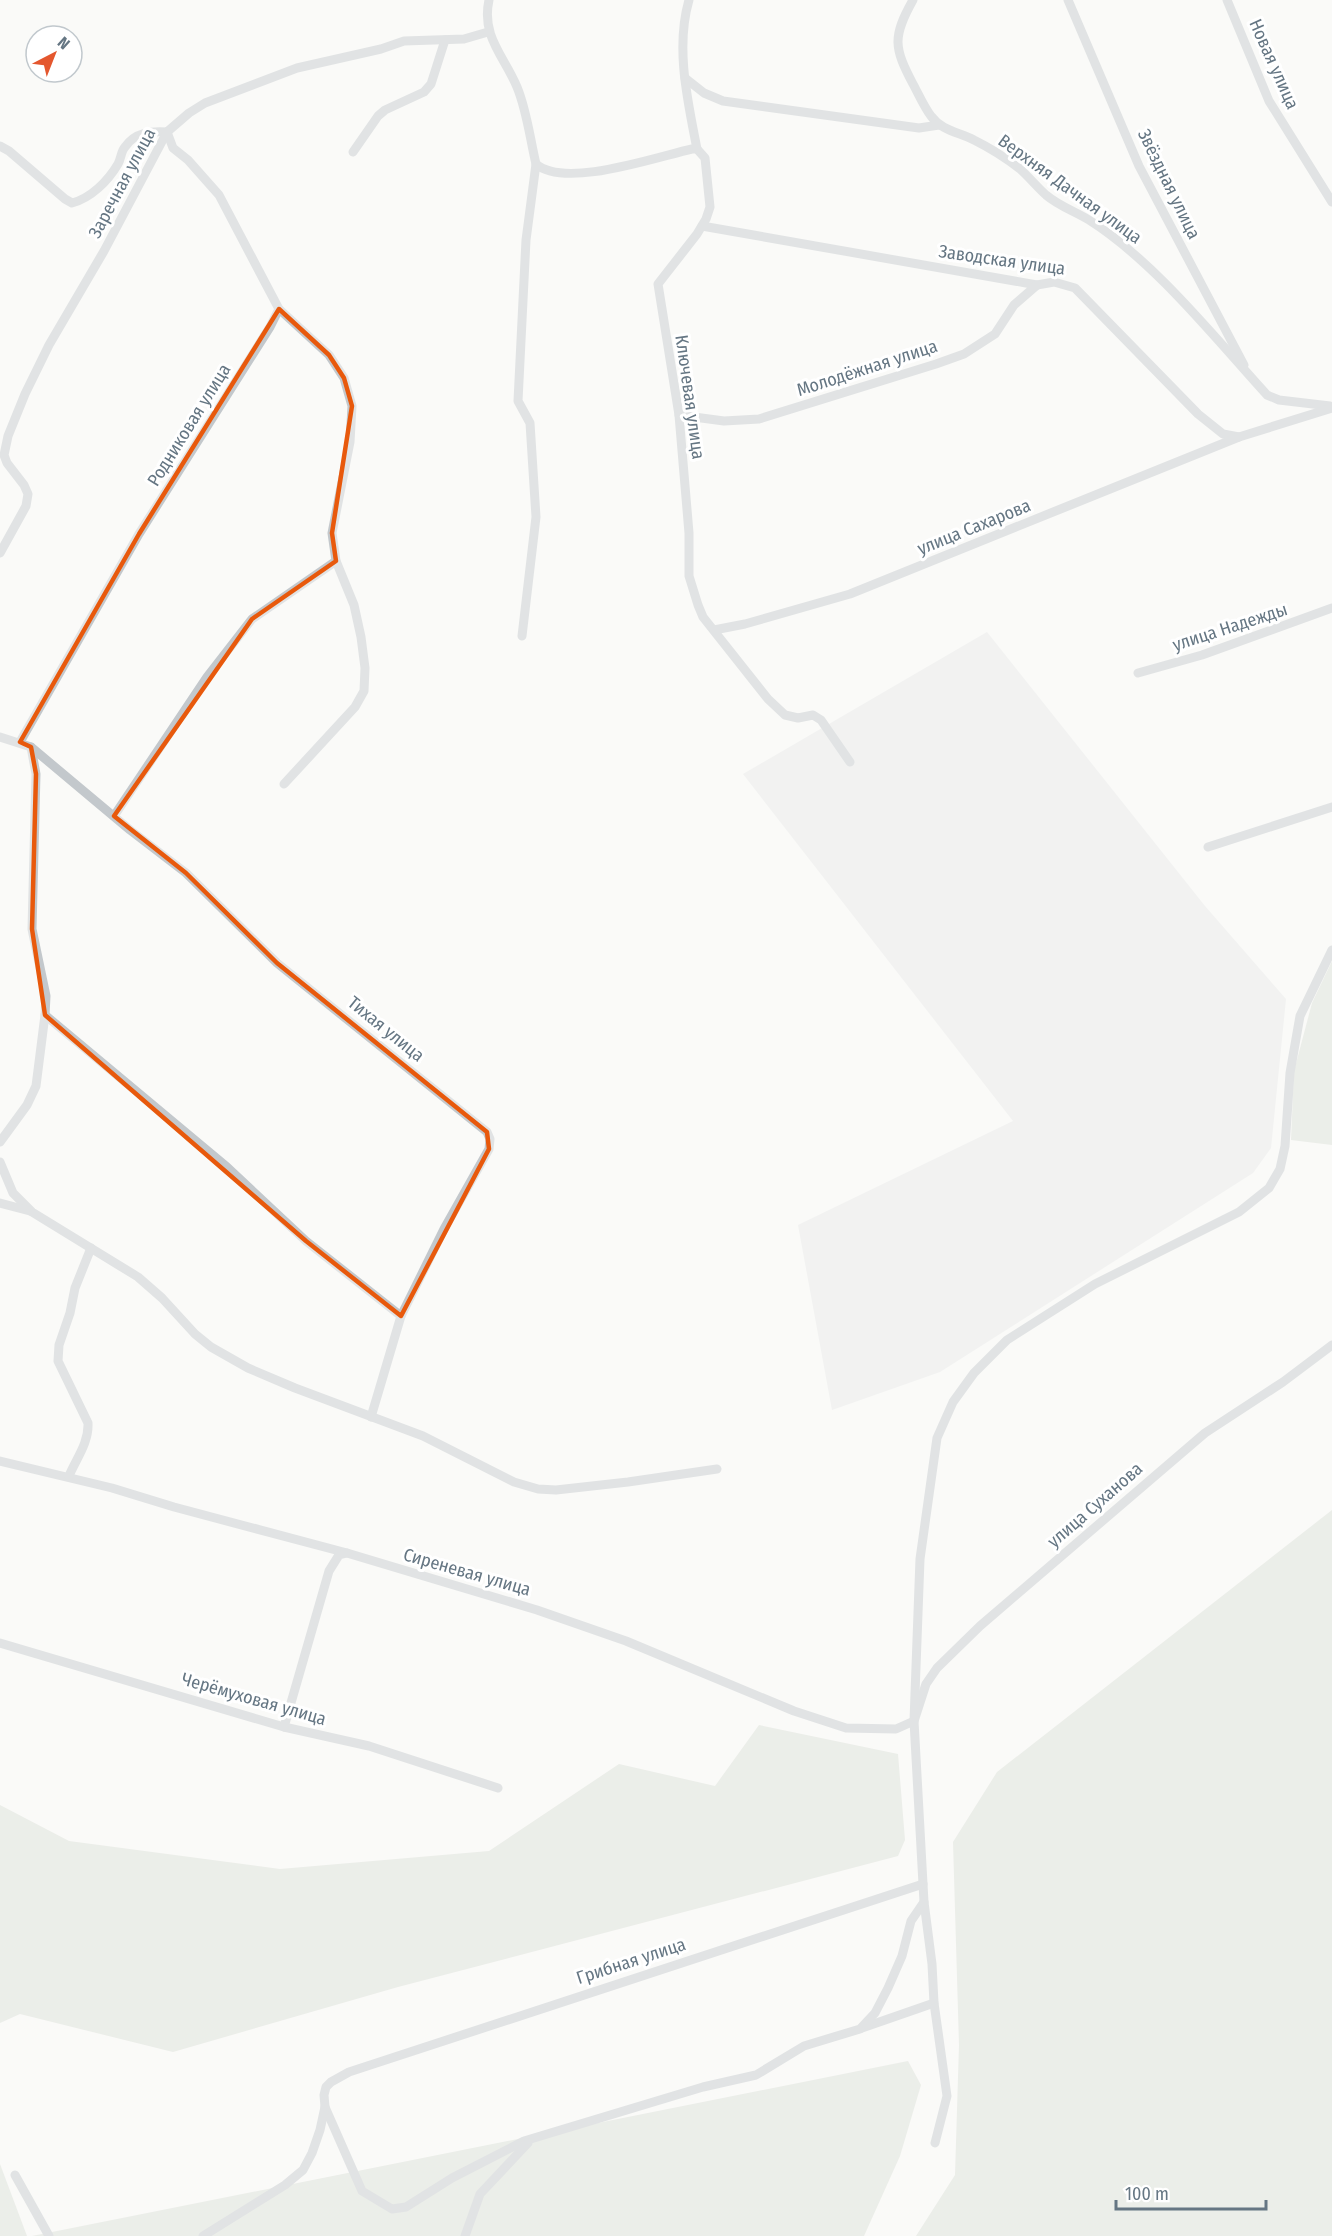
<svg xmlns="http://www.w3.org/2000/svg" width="1332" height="2236" viewBox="0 0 1332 2236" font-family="'Fira Sans Condensed',sans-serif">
  <rect width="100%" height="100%" fill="#fafaf8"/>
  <polygon fill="#e8e9e9" points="987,632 1205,906 1286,999 1271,1148 1253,1173 940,1372 832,1410 798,1225 1013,1121 743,774"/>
  <g fill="#dadfd7">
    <polygon points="1332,961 1332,1145 1291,1140 1294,1071 1312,1003"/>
    <polygon points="1332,1510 1332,2236 916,2236 955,2175 959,2045 953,1842 997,1772"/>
    <polygon points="759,1725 898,1754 905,1840 898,1856 398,1987 173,2052 20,2014 0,2023 0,1805 69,1841 280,1869 489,1851 619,1764 715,1786"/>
    <polygon points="908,2061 921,2085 900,2156 864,2236 32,2236"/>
    <polygon points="0,2164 27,2236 0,2236"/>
  </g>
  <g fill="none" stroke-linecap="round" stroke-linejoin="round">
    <g stroke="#c3c8cc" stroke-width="9">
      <path d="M489 0C481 36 504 56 517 87 527 111 530 139 536 164 565 189 656 157 692 149H697L705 158 710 207 706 219 697 234 658 284 679 415 689 533V576L698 605 703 617 768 699 785 715 798 718 813 715 821 720 850 762"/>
      <path d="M689 0C675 48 688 102 697 149"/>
      <path d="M913 0C892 37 894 48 913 84 919 95 924 107 931 116 942 131 959 132 974 140 990 148 1006 158 1020 169 1029 177 1037 187 1046 195 1059 206 1074 211 1089 220 1154 261 1215 338 1267 395L1279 400 1330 406"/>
      <polyline points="1068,0 1139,166 1244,365"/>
      <polyline points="1227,0 1269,101 1332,202"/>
      <polyline points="685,78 704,93 723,101 919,128 939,125"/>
      <path d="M0 146 9 151 65 199 72 203C91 198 108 181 118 164 121 159 121 151 125 147 135 132 151 131 167 132"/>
      <polyline points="353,152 378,116 385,110 424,92 431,84 445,40"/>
      <polyline points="702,226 1037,285 1054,282 1075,288 1198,414 1223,434 1239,437"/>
      <polyline points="279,309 329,355 344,378 352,406 350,442 332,533 336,561 354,605 361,637 365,668 364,691 355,707 284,784"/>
      <polyline points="679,415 724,421 759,419 936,364 964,354 995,334 1014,305 1037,285"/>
      <polyline points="0,553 26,506 28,494 24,485 7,463 4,455 8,436 25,394 49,345 104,251 167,132 189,113 205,103 297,68 381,49 404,41 464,39 488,32"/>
      <polyline points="714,630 745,624 850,594 1239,437 1332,408"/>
      <polyline points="522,636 536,517 530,423 518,401 526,240 536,164"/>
      <polyline points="1138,673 1202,655 1332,608"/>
      <polyline points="0,737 31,747 130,830 186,873 277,963 487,1132 490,1139 489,1149 444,1229 401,1316 371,1417"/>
      <polyline points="20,742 139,534 270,327 279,309 219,195 188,160 173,148 167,132"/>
      <polyline points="114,816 207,677 252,619 336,561"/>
      <polyline points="1208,847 1332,807"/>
      <polyline points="45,1015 227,1167 306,1241 401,1316"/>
      <polyline points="0,1142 27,1105 36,1086 45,1015 46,996 32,929 36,774 31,747"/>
      <polyline points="0,1162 13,1193 32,1212 138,1277 162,1298 195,1334 211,1347 248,1368 295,1388 423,1436 514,1482 538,1489 556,1490 628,1482 717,1469"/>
      <polyline points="0,1203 30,1211"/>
      <polyline points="0,1461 112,1488 174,1507 347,1553 537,1610 626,1641 794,1711 846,1728 896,1729 914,1721 926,1684 937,1668 980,1626 1205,1433 1283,1382 1332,1345"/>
      <path d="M69 1476C76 1459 89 1443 88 1423L58 1361 59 1345 70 1313 75 1288 91 1248"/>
      <polyline points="0,1643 284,1727 369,1746 498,1788"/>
      <polyline points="284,1727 329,1571 339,1555 347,1553"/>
      <polyline points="862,2028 934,2003"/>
      <polyline points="325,2107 362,2191 392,2209 406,2207 452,2178 524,2141 703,2087 756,2075 804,2046 860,2029 875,2013 888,1988 902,1956 911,1921 924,1902"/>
      <polyline points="935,2143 947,2096 934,2003 932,1964 924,1902 914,1721 920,1559 937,1438 953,1402 974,1373 1007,1340 1095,1284 1239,1212 1269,1188 1280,1169 1285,1146 1290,1073 1300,1016 1332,950"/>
      <polyline points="15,2175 49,2236"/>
      <polyline points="203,2236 285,2185 303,2170 312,2153 320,2130 325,2107 324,2095 326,2087 331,2082 349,2072 923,1884"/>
      <polyline points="465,2236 480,2194 528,2143"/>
    </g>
  </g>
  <path d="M0 0H1332V2236H0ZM279 309 329 355 344 378 352 406 332 533 336 561 252 619 114 816 186 873 277 963 487 1132 489 1149 401 1316 306 1241 45 1015 32 929 36 774 31 747 20 742 139 534Z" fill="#fafaf8" fill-opacity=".55" fill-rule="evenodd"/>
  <path fill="none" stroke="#e8590c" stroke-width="4.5" stroke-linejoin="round" d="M279 309 329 355 344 378 352 406 332 533 336 561 252 619 114 816 186 873 277 963 487 1132 489 1149 401 1316 306 1241 45 1015 32 929 36 774 31 747 20 742 139 534Z"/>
  <g text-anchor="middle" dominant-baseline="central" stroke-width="6" stroke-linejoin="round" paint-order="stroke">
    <g font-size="18" fill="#657683" stroke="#fff">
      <text transform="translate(1274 64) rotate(66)">Новая улица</text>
      <text transform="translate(122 183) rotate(-62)">Заречная улица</text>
      <text transform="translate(1169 184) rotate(64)">Звёздная улица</text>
      <text transform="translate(1070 189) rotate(36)">Верхняя Дачная улица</text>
      <text transform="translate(1002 260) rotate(8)">Заводская улица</text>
      <text transform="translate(867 368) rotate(-18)">Молодёжная улица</text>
      <text transform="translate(690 397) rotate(82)">Ключевая улица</text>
      <text transform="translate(189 425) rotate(-58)">Родниковая улица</text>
      <text transform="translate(974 527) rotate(-22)">улица Сахарова</text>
      <text transform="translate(1230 627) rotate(-18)">улица Надежды</text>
      <text transform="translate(386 1029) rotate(39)">Тихая улица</text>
      <text transform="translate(1095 1505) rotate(-41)">улица Суханова</text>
      <text transform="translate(467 1572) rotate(16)">Сиреневая улица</text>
      <text transform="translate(254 1699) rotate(16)">Черёмуховая улица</text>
      <text transform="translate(631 1961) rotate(-18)">Грибная улица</text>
    </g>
  </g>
  <g transform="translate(54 54) rotate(42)"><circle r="28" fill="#ffffff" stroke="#c1c8cd" stroke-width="1.5"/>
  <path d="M0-4.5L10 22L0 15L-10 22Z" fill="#e4572e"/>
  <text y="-9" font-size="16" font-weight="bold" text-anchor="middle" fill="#657683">N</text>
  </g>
  <path d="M1116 2200v9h150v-9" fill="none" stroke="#657683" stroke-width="3"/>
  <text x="1125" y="2200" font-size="18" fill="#657683" stroke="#ffffff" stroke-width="4.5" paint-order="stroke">100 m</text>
</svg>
